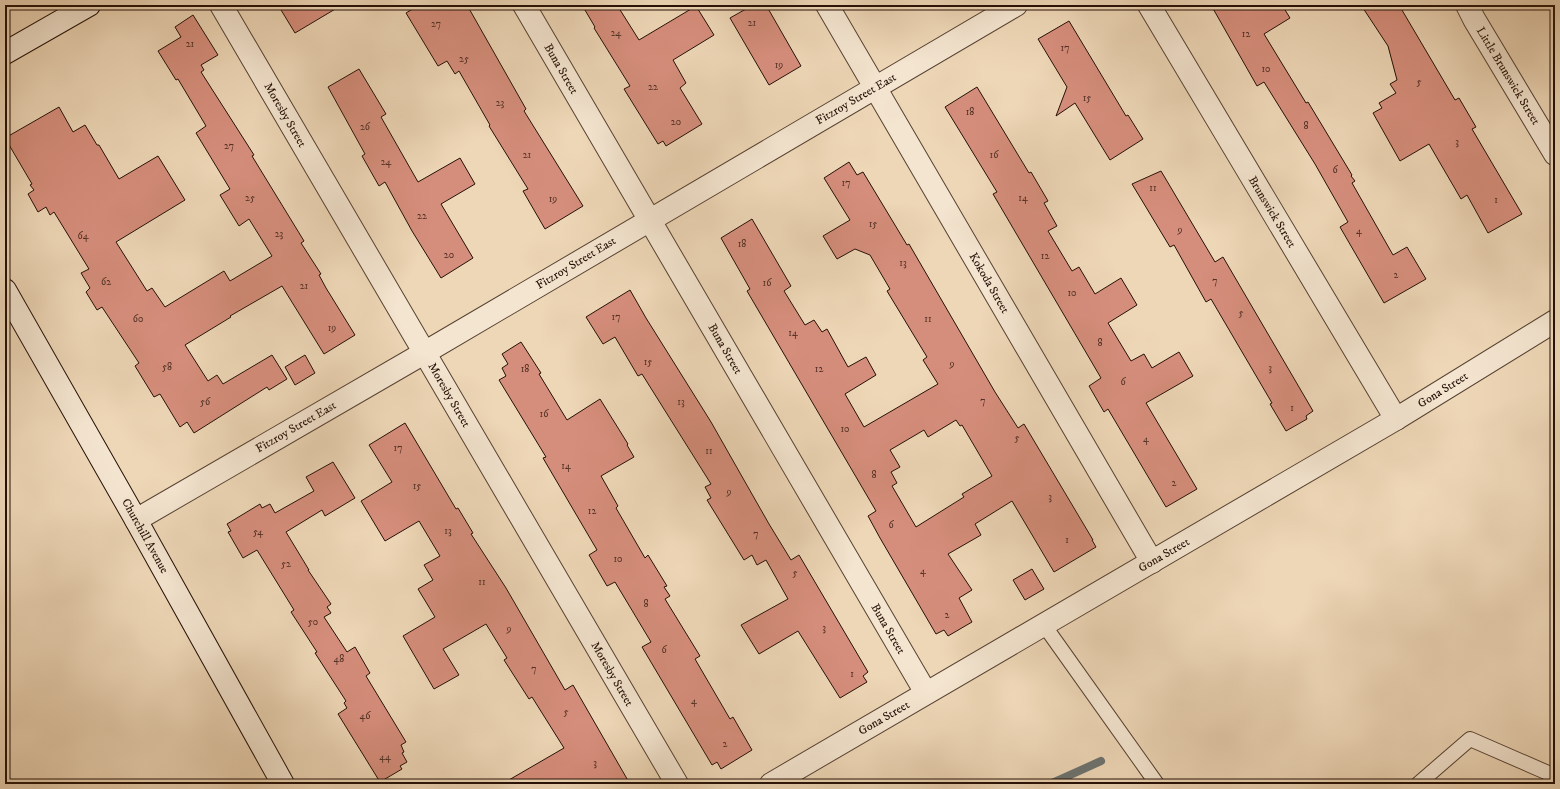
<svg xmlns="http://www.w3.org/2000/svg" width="1560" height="789" viewBox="0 0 1560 789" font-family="'IM FELL DW Pica',serif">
  <rect width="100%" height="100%" fill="#eed7b7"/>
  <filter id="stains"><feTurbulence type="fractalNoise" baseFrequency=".005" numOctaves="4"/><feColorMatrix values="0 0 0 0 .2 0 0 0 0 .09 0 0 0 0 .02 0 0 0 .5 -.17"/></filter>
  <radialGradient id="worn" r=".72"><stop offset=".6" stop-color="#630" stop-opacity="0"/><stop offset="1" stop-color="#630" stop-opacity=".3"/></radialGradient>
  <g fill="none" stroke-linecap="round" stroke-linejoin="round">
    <polyline stroke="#6d7471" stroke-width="8" points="1050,784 1101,761"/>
  </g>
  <g fill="#d68e7c" stroke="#251006" fill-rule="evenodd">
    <polygon points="278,5 342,5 295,33"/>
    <polygon points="419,5 467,5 526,109 524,111 583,206 545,229 523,191 528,189 489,126 490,125 459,71 455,74 447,61 438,66 406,13"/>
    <polygon points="582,5 617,5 639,40 696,6 714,35 673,60 686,83 680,88 702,124 666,146 663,141 658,144 624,89 630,86 594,28 595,27"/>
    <polygon points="753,5 766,5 801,66 769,85 730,18"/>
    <polygon points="1211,5 1282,5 1290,18 1264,34 1306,103 1308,102 1352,175 1351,176 1355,181 1352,183 1393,255 1407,247 1426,279 1384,303 1340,227 1348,222 1315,164 1264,82 1257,86"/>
    <polygon points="1361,5 1399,5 1455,100 1459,98 1476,127 1472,129 1522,214 1488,233 1467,195 1461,199 1429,144 1400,161 1373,113 1382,108 1379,103 1396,93 1390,84 1397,80 1388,46"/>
    <polygon points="193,15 218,55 201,65 204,70 201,72 254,155 252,156 304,241 301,243 321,274 319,275 326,288 355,335 324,354 282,286 230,316 231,317 185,345 208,381 217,375 223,384 272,355 287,379 269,390 267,387 194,433 187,422 180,427 160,394 154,397 135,366 139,363 102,307 97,310 86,292 90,288 81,273 89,269 54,212 50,215 46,207 38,212 28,194 34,190 30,185 32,184 5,138 59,107 73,132 85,125 97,145 99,145 119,179 158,156 185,200 116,242 147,291 152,288 165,307 224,271 230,281 272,256 249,219 239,226 220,195 230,189 196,133 206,126 178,79 176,80 158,51 181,37 175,27"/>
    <polygon points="1069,21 1126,116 1128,115 1143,139 1110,160 1075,103 1056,116 1067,87 1038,39"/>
    <polygon points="359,69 386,114 381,117 418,182 460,158 475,184 441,204 473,258 441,278 412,231 385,182 379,186 362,156 365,154 328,87"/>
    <polygon points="977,87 1029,173 1031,172 1048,201 1044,203 1057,226 1048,231 1072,271 1079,267 1095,294 1121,278 1137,305 1108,323 1131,361 1144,354 1152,368 1179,352 1193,376 1146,403 1197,489 1166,507 1108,409 1104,412 1089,386 1101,378 993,194 997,192 945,107"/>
    <path d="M849 162 857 175 863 172 907 245 909 244 995 392 1018 428 1024 424 1093 540H1092L1096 547 1054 572 1012 501 975 524 981 535 948 554 972 590 959 598 972 622 948 636 944 630 936 634 880 538 868 516 876 511 747 291 750 289 721 238 752 219 791 286 784 291 805 325 814 320 822 332 827 329 848 367 866 357 876 375 845 394 864 427 938 384 923 360 927 357 887 291 890 289 870 255 855 249 837 259 823 236 850 220 824 178ZM956 420 960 426 962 425 992 476 962 494 964 497 916 527 892 486 897 483 891 472 900 467 890 450 924 430 928 437Z"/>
    <polygon points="1161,171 1215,262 1223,257 1313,411 1306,416 1307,419 1286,431 1270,404 1272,403 1211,299 1206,302 1174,245 1170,247 1132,184"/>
    <polygon points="630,290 646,318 711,422 769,524 791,560 799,555 868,672 863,676 867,682 840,698 798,631 759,654 741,625 788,599 766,560 757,565 752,555 744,560 707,500 711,498 705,487 711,484 642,374 638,376 615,337 603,344 586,317"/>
    <polygon points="521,342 541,373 539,374 567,420 600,399 628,444 627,445 634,457 601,476 618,506 616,508 645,558 648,555 667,586 664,587 670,596 665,599 700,656 695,659 730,719 733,717 752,750 721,769 717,762 712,765 642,647 651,642 615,582 607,586 589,555 597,550 543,458 546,457 499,380 506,376 502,368 508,364 502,354"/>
    <polygon points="305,355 315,373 295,385 285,367"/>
    <polygon points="405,423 456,509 458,508 473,533 471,534 506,588 565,690 573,685 630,784 502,784 564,748 532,697 529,699 504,660 507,658 486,624 443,649 459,675 434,689 403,636 435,617 418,589 433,580 424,565 440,556 419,521 385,541 361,501 392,482 369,445"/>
    <polygon points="333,462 355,498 325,516 322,510 286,532 309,570 308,570 331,604 327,607 331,613 324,617 347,652 355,647 370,673 366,676 406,742 401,745 404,752 402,753 407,762 400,766 402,769 380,782 338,714 347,708 344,703 346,701 315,653 317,652 291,612 294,610 257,550 243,558 228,532 231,531 227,524 260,504 262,508 270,504 275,513 314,491 306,477"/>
    <polygon points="1032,569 1044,589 1025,600 1013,580"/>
  </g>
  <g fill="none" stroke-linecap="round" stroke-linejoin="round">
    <g stroke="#574232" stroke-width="16">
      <g id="lane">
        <polyline points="1044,625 1157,784"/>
        <polyline points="1418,784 1470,739 1555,776"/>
      </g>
    </g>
    <g stroke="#574232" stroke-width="24">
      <g id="street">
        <polyline points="221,5 677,784"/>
        <polyline points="524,5 926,693"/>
        <polyline points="827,5 1152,562"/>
        <polyline points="1149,5 1396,419"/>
        <polyline points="1467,5 1474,19 1555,154"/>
        <polyline points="136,520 424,353 1016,5"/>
        <polyline points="771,784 1396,419 1555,321"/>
      </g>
    </g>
    <g stroke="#251006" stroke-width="24">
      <g id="secondary">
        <polyline points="5,53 89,5"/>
        <polyline points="5,290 136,520 283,784"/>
      </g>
    </g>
    <use href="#lane" stroke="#f4e5d0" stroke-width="14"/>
    <use href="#street" stroke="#f4e5d0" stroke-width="22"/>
    <use href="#secondary" stroke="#f4e5d0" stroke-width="22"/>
  </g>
  <g text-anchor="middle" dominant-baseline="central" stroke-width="3.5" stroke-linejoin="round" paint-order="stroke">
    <g font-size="10" fill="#513024">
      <text x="752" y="23">21</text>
      <text x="436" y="24">27</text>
      <text x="616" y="33">24</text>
      <text x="1246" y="34">12</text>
      <text x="190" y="44">21</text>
      <text x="1065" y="48">17</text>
      <text x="464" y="59">25</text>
      <text x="779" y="65">19</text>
      <text x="1266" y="69">10</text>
      <text x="1419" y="82">5</text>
      <text x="653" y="87">22</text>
      <text x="1087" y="98">15</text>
      <text x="500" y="103">23</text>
      <text x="970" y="112">18</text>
      <text x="676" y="122">20</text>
      <text x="1306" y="126">8</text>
      <text x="365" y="127">26</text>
      <text x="1457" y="142">3</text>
      <text x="229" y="146">27</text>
      <text x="527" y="155">21</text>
      <text x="994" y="155">16</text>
      <text x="386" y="162">24</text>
      <text x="1335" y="170">6</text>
      <text x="846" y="183">17</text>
      <text x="1153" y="188">11</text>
      <text x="250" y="198">25</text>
      <text x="1023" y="198">14</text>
      <text x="553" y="199">19</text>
      <text x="1496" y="200">1</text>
      <text x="422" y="216">22</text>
      <text x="873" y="224">15</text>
      <text x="1180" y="230">9</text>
      <text x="1359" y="231">4</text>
      <text x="279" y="234">23</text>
      <text x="83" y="236">64</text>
      <text x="742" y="244">18</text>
      <text x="449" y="255">20</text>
      <text x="1045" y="256">12</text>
      <text x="903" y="263">13</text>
      <text x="1396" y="275">2</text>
      <text x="1215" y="281">7</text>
      <text x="106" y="282">62</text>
      <text x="767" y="283">16</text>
      <text x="304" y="286">21</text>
      <text x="1072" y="293">10</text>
      <text x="1241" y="313">5</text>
      <text x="616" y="317">17</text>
      <text x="138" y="319">60</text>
      <text x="928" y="319">11</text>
      <text x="332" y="328">19</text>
      <text x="793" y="333">14</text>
      <text x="1100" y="343">8</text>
      <text x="648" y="362">15</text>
      <text x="952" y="364">9</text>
      <text x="167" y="367">58</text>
      <text x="1270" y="368">3</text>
      <text x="525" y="369">18</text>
      <text x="819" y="369">12</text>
      <text x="1123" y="382">6</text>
      <text x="983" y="401">7</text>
      <text x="205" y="402">56</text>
      <text x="681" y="402">13</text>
      <text x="1292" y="408">1</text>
      <text x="544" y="414">16</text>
      <text x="845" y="429">10</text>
      <text x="1017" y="438">5</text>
      <text x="1146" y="439">4</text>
      <text x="398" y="448">17</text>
      <text x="709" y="451">11</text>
      <text x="566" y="466">14</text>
      <text x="874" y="475">8</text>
      <text x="1174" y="483">2</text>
      <text x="417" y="486">15</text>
      <text x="729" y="492">9</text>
      <text x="1050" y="497">3</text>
      <text x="592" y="511">12</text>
      <text x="891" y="525">6</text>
      <text x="448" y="531">13</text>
      <text x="258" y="532">54</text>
      <text x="756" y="534">7</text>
      <text x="1067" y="540">1</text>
      <text x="618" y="559">10</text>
      <text x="286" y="564">52</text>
      <text x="923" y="571">4</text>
      <text x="795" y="573">5</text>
      <text x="482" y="582">11</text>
      <text x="646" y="604">8</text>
      <text x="947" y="615">2</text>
      <text x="313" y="622">50</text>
      <text x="824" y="628">3</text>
      <text x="509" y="629">9</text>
      <text x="664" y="650">6</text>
      <text x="339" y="659">48</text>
      <text x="534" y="669">7</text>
      <text x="852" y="674">1</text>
      <text x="694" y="701">4</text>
      <text x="566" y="712">5</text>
      <text x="365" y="716">46</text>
      <text x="725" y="744">2</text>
      <text x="385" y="757">44</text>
      <text x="595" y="763">3</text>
    </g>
    <g font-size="12" fill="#251006" stroke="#f4e5d0">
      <text transform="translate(561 69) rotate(60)">Buna Street</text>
      <text transform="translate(1508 76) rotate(59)">Little Brunswick Street</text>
      <text transform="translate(856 99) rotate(-30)">Fitzroy Street East</text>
      <text transform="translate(285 115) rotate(60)">Moresby Street</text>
      <text transform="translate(1272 212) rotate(59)">Brunswick Street</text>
      <text transform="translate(576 263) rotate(-31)">Fitzroy Street East</text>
      <text transform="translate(989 283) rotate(60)">Kokoda Street</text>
      <text transform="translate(725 349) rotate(60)">Buna Street</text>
      <text transform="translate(1443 390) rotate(-32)">Gona Street</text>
      <text transform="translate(449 395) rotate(60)">Moresby Street</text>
      <text transform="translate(296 427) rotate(-30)">Fitzroy Street East</text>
      <text transform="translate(145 536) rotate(61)">Churchill Avenue</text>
      <text transform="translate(1164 555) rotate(-30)">Gona Street</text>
      <text transform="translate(888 629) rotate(60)">Buna Street</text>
      <text transform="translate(612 674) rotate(60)">Moresby Street</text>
      <text transform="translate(884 718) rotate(-30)">Gona Street</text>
    </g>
  </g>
  <rect width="1560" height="789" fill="none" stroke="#eed7b7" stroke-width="20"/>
  <rect x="6" y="6" width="1548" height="777" fill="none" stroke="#251006" stroke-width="2"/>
  <rect x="10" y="10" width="1540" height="769" fill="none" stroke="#251006"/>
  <rect width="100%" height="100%" filter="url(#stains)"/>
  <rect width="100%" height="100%" fill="url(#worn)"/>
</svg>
